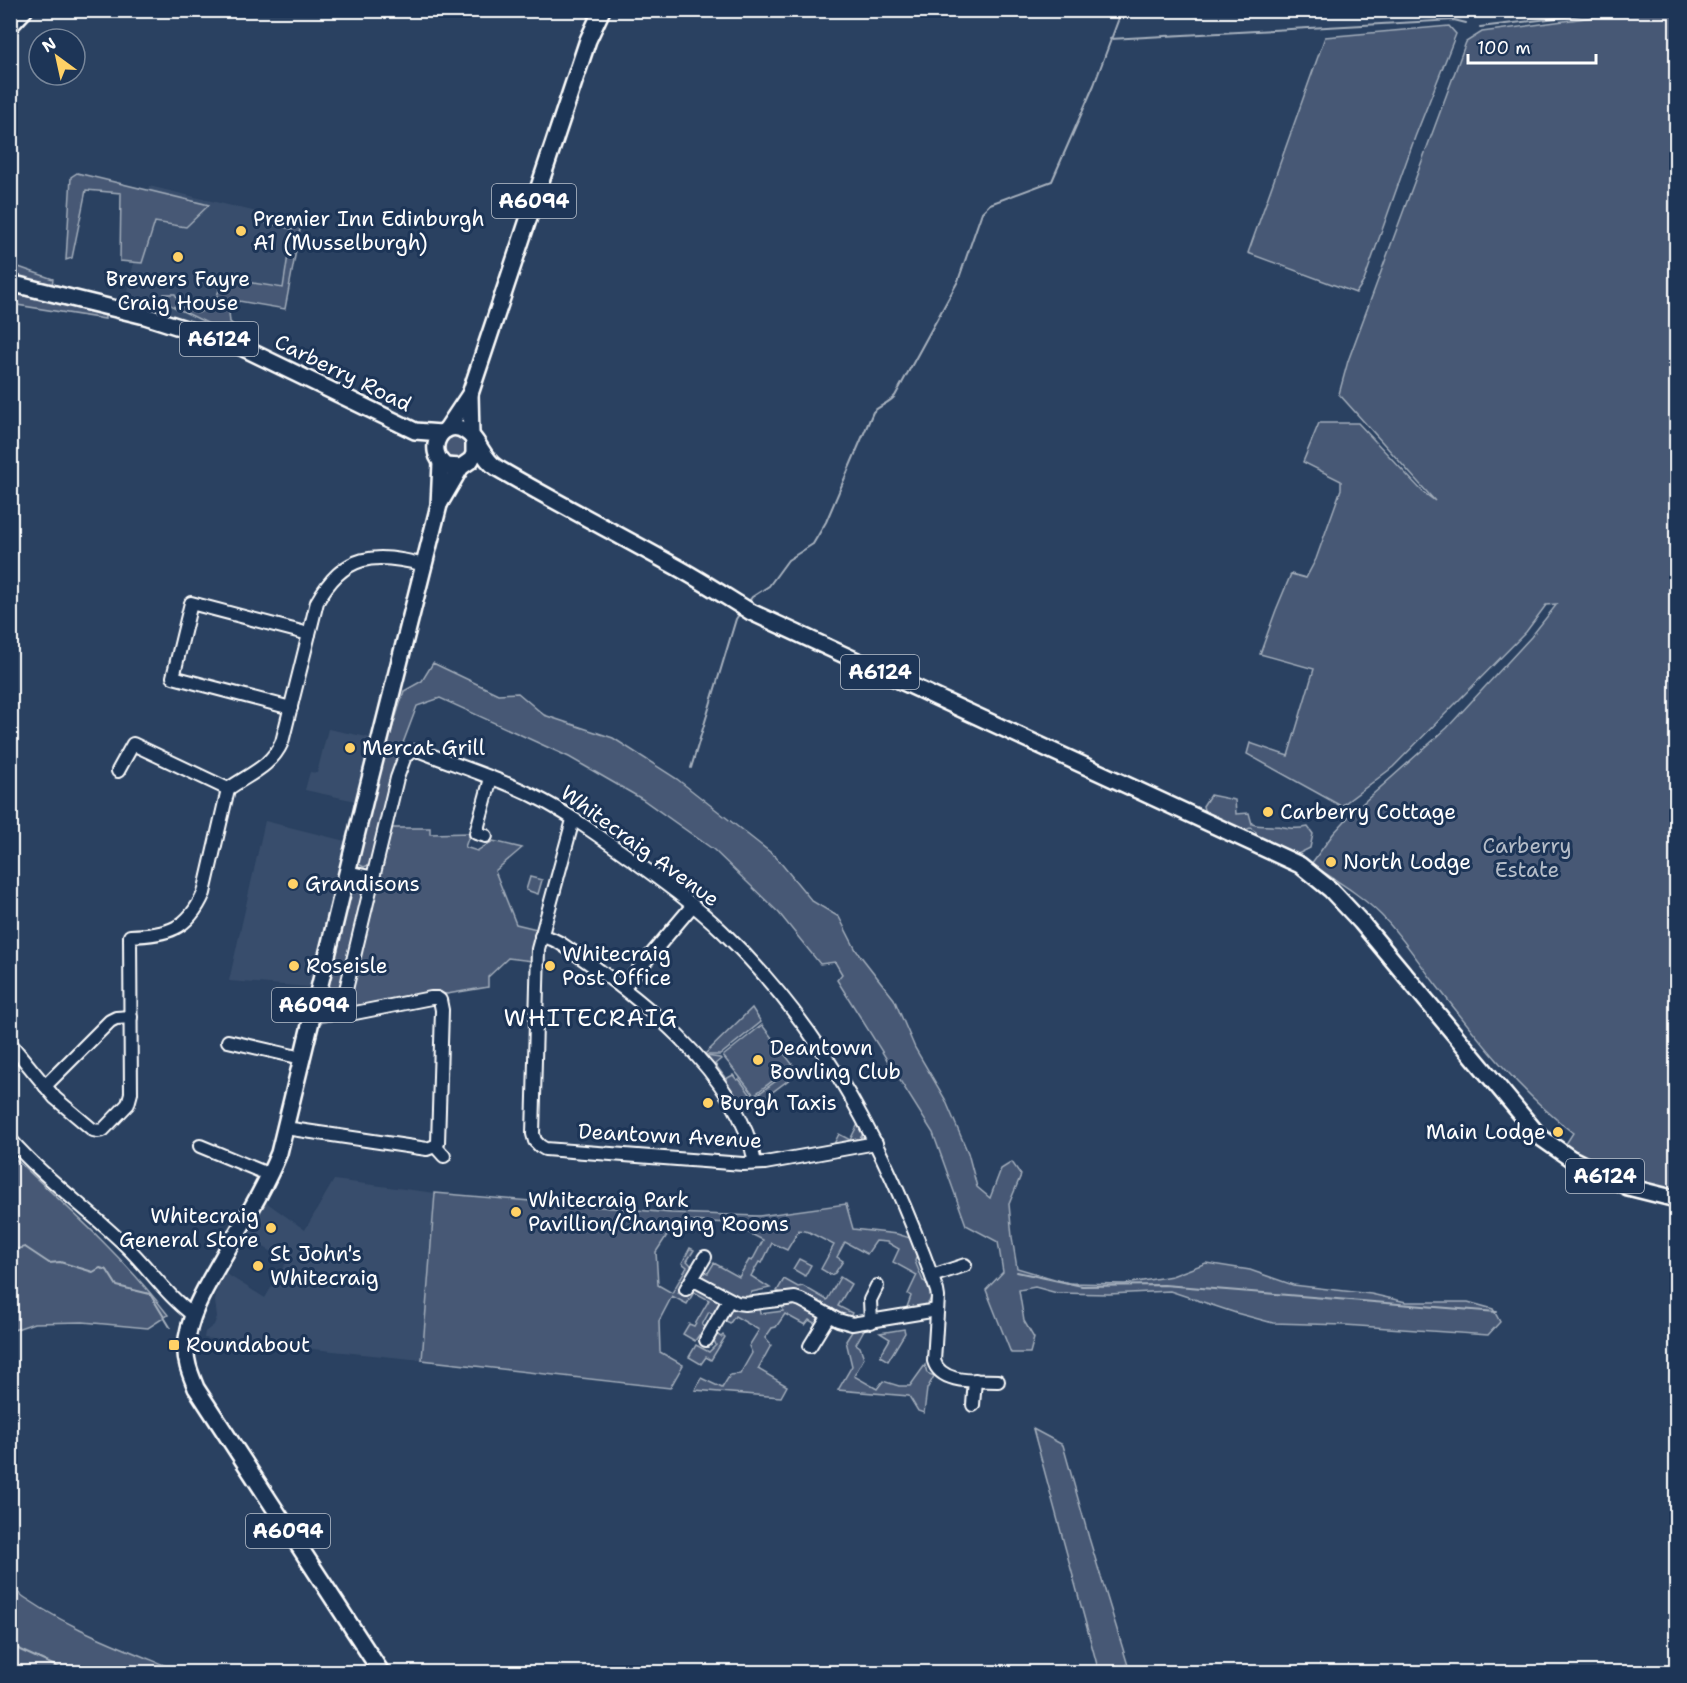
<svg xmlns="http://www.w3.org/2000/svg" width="1687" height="1683" viewBox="0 0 1687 1683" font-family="'Shantell Sans',sans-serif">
  <rect width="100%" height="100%" fill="#2a4161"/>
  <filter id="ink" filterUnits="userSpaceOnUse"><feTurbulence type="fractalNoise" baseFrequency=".0167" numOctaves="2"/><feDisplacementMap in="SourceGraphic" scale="12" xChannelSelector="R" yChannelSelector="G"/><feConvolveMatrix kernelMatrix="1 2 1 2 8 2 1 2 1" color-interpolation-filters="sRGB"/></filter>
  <g filter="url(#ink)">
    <g fill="#394e6c">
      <polygon points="149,186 294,221 283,289 214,305 210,328 126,302"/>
      <polygon points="328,729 372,738 356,801 305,790 310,772 317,773"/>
      <polygon points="265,821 345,841 311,987 229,981"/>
      <polygon points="334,1180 435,1193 422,1360 204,1338 205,1332 214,1325 217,1317 215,1301 217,1291 213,1289 223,1272 265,1298 287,1261 244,1235 263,1200 305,1230"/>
    </g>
    <g fill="#465975" stroke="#a2acba" stroke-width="1.5">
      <path d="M1638 11H1676V1194C1634 1183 1603 1168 1564 1147L1573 1133C1520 1092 1478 1039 1437 986 1419 963 1402 936 1381 915 1360 894 1335 880 1311 864L1333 834 1354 811 1447 728 1531 637 1557 604 1546 605 1526 632 1393 767 1341 806 1247 754 1250 743 1288 756 1314 669 1260 654 1276 610 1291 574 1306 578 1316 559 1341 489V481L1303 462 1319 423H1358L1423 492 1435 501 1339 394 1348 361 1466 42 1482 32Z"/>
      <polygon points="1449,26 1456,34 1415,137 1364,281 1356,293 1248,253 1325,37"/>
      <polygon points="77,173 209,205 186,227 155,222 142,263 120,261 121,193 86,190 72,258 66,260 71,177"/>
      <polygon points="261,216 294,221 301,224 285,309 239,301 229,312 230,322 249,337 246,342 164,302 164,294 175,294 182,307 198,313 214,305 223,278 283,288 292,229 263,222"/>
      <polygon points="10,264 53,279 52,285 31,283 11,275"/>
      <polygon points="10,293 105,313 105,319 11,304"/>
      <polygon points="455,434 466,440 468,454 457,462 444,457 441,444 446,437"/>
      <polygon points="433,663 498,694 518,693 544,715 613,738 677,779 775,856 812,901 839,917 856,950 894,999 915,1048 945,1099 968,1153 977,1187 990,1198 1001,1169 1012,1162 1021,1175 1009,1204 1012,1237 1017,1268 1068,1283 1125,1284 1172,1276 1206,1263 1250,1270 1293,1285 1371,1294 1406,1302 1468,1302 1493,1309 1500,1322 1488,1335 1345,1325 1273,1323 1236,1313 1170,1291 1109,1294 1057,1293 1035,1287 1019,1290 1024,1321 1034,1338 1030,1353 1011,1353 986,1290 1003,1272 998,1242 966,1225 933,1133 837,980 842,974 835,962 820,964 779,913 714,850 642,799 569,757 440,698 417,706 403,743 409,748 371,864 364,867 360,865 358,861 388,741 404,691 422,681"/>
      <path d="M1210 795 1235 800 1236 814 1249 813 1252 824C1260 827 1264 825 1272 826 1288 826 1291 831 1308 827L1313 834 1310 848 1294 856 1257 838 1256 832 1250 828 1241 832 1205 814 1203 806Z"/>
      <polygon points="392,828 430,828 430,834 470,833 465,847 477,851 493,841 522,848 495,871 516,924 537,929 532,961 508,958 488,977 488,987 447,994 431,992 357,1007 351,1004 349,997"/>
      <polygon points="530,877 542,880 538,894 526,890"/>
      <polygon points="355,884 361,884 365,890 337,1004 337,1010 342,1017 340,1019 319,1023 352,887"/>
      <polygon points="752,1008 761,1022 720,1055 704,1055"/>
      <polygon points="762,1025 793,1065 754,1095 723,1056"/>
      <polygon points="706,1056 720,1058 721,1059 715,1064 726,1079 733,1075 737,1080 739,1079 753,1098 795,1067 799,1072 763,1099 740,1110 734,1097"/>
      <polygon points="858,1124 863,1133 860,1139 834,1144 839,1134 850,1140"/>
      <path d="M10 1154C65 1205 122 1255 168 1315L148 1328 83 1322 34 1323 11 1331Z"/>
      <path d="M435 1193 671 1213 759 1216 846 1204 853 1229 897 1234 910 1238 917 1255 915 1261 923 1281 928 1283C937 1306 925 1306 906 1310L911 1296 908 1294 917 1275 893 1262 899 1249 887 1242 876 1241 867 1254 845 1242 837 1257 843 1261 835 1273 831 1275 821 1269 834 1245 809 1232 799 1230 787 1250 772 1243 762 1263 759 1262 751 1276 770 1288 752 1292 745 1301 699 1278 700 1270 708 1273 714 1263 739 1277 749 1260 752 1261 763 1240 730 1223 688 1221 680 1239 669 1232 656 1252 658 1285 672 1293 687 1267 682 1263 690 1248 694 1250 687 1261 693 1267 678 1293 685 1296 694 1286 721 1301 716 1315 709 1312 702 1325 707 1328 706 1333 699 1335 695 1341 683 1334 689 1324 694 1326 709 1300 694 1292 687 1304 672 1296 659 1321 660 1352 683 1365 670 1388 422 1360Z"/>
      <polygon points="799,1259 811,1265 805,1276 793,1269"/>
      <path d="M840 1277 851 1284 838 1306 852 1313 850 1317C832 1312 813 1294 796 1292 789 1291 784 1295 777 1291L784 1279 798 1287 803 1286 827 1300Z"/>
      <polygon points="792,1303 819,1316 816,1324 809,1320 805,1325 785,1314 776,1327 772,1328 765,1338 771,1345 758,1369 787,1386 781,1397 695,1390 701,1378 722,1388 730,1375 740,1374 752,1353 749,1346 759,1330 735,1316 730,1323 724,1320 731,1308 759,1307 760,1314 783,1311 782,1304"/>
      <polygon points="865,1328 856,1344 860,1347 864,1358 854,1376 877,1389 883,1381 899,1386 910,1386 925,1365 927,1373 934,1376 927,1389 924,1413 918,1411 909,1396 838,1390 852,1366 846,1341 853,1330"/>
      <polygon points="904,1329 905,1333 888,1361 880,1356 890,1339 880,1333"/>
      <polygon points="716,1334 721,1337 723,1335 725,1337 711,1360 706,1357 701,1364 689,1357 696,1345 709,1352 716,1345 713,1338"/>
      <polygon points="1033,1429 1063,1445 1089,1538 1130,1672 1099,1672"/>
      <path d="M10 1587C61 1626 123 1648 181 1672H27L11 1663Z"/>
    </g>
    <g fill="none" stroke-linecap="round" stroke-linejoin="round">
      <g stroke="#a7b1be" stroke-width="2">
        <polyline points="1480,27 1624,10"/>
        <polyline points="1110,39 1454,20 1466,23"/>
        <path d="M747 604 752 597 769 586 788 560 813 544 826 522 873 412C880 405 888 404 895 396L958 281 982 212 990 204 1052 181 1094 85 1122 10"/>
        <polyline points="691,768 736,619 740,613"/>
        <polyline points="10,1251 25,1247 49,1263 60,1262 93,1272 100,1268 107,1270 117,1286 150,1294 170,1327"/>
        <polyline points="1017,1272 1082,1286 1164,1285 1497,1312"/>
        <polyline points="10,1639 20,1650 64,1670 88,1670 92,1672"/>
      </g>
      <g stroke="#fff" stroke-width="16">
        <g id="minor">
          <polyline points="291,708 173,677 191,603 309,634"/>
          <polyline points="118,771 133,744 228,789"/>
          <polyline points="573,820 538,949 533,1134 535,1141 540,1146 545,1149 743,1164 765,1163 876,1143"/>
          <polyline points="486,836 476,833 491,778"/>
          <polyline points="347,872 374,878"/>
          <path d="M541 936 552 939 560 943C633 992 739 1071 755 1163"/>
          <polyline points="623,988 693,905"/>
          <polyline points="228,1041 302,1058"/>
          <path d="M10 1043 55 1098 93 1130 98 1131 103 1130 128 1104 131 1093 130 936C167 935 188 930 204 893L228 789C249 774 271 767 282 742L317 602C344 553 375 552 424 565"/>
          <polyline points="45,1086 110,1021 116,1018 131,1017"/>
          <path d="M285 1128 427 1149 435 1146 438 1143 442 1010 440 1000 437 998H431L355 1013 346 1010 343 1002 397 778 405 756 414 751H420C458 766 498 778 534 796 568 813 599 836 630 858 662 881 694 904 722 931 828 1033 889 1155 937 1291L938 1297 934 1361C941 1385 978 1380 998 1381"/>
          <path d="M10 1139C45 1179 88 1209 126 1246 149 1268 167 1296 193 1315"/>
          <polyline points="200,1146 270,1175"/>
          <polyline points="435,1146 444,1156"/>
          <polyline points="932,1276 965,1265"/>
          <polyline points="692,1279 737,1303 745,1304 795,1298 801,1300 838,1320 852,1324 937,1310"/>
          <polyline points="686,1289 705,1257"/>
          <polyline points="871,1322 870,1300 877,1286"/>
          <polyline points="706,1340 729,1300"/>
          <polyline points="810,1346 829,1315"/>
          <polyline points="973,1405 975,1380"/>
        </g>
      </g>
      <g stroke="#fff" stroke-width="20">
        <g id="major">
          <polyline points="10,283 145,316 239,346 415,431 441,433"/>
          <polyline points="470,394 471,435"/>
          <polyline points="446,430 470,394 588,40 602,10"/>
          <path d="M461 467 446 466C423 450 443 417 465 431 479 439 483 460 497 468 555 502 614 532 673 565 699 579 725 596 751 612L1300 865 1331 890 1361 922 1540 1137 1570 1158 1628 1187 1676 1199"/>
          <polyline points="440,503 461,467 471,460 474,454 474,441"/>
          <path d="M381 1672 196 1388C191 1375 185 1362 186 1348 188 1315 206 1287 222 1259 242 1224 264 1190 279 1153L365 799 439 505 441 463"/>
        </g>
      </g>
      <g stroke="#fff" stroke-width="21">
        <polyline id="highway" points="10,25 24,10"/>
      </g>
      <use href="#minor" stroke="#1d3557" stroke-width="12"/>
      <use href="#major" stroke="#1d3557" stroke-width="15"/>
      <use href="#highway" stroke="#1d3557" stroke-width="16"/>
    </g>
  </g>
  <g fill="#ffd166" stroke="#1d3557" stroke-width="2">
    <circle cx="241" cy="231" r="6"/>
    <circle cx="178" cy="257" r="6"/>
    <circle cx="350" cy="748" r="6"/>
    <circle cx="1268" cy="812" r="6"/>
    <circle cx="1331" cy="862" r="6"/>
    <circle cx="293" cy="884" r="6"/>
    <circle cx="294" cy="966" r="6"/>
    <circle cx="550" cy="966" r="6"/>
    <circle cx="758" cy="1060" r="6"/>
    <circle cx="708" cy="1103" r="6"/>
    <circle cx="1558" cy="1132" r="6"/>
    <circle cx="516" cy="1212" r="6"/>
    <circle cx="271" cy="1228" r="6"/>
    <circle cx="258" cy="1266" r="6"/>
    <rect x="168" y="1339" width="12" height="12" rx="3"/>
  </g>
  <g text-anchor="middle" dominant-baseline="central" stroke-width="6" stroke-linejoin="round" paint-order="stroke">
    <g fill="#1d3557" stroke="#bbc2cd" stroke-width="1.5">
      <rect x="492" y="184" width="84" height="34" rx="4.5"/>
      <rect x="180" y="322" width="78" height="34" rx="4.5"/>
      <rect x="841" y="655" width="78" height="34" rx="4.5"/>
      <rect x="272" y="988" width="84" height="34" rx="4.5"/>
      <rect x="1566" y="1159" width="78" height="34" rx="4.5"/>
      <rect x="246" y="1514" width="84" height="34" rx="4.5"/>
    </g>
    <g font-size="20" font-weight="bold" fill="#fff">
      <text x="534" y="201">A6094</text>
      <text x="219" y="339">A6124</text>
      <text x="880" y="672">A6124</text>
      <text x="314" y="1005">A6094</text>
      <text x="1605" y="1176">A6124</text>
      <text x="288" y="1531">A6094</text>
    </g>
    <g font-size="21" fill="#fff" stroke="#1d3557" text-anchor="start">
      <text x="253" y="219">Premier Inn Edinburgh<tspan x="253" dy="24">A1 (Musselburgh)</tspan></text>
      <text x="178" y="279" text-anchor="middle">Brewers Fayre<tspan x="178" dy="24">Craig House</tspan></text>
      <text x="362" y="748">Mercat Grill</text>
      <text x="1280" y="812">Carberry Cottage</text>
      <text x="1343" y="862">North Lodge</text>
      <text x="305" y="884">Grandisons</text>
      <text x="562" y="954">Whitecraig<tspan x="562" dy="24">Post Office</tspan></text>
      <text x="306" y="966">Roseisle</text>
      <text x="770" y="1048">Deantown<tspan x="770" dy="24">Bowling Club</tspan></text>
      <text x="720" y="1103">Burgh Taxis</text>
      <text x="1546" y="1132" text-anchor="end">Main Lodge</text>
      <text x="528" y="1200">Whitecraig Park<tspan x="528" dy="24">Pavillion/Changing Rooms</tspan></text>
      <text x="259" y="1216" text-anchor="end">Whitecraig<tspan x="259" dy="24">General Store</tspan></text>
      <text x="270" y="1254">St John's<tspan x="270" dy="24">Whitecraig</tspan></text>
      <text x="186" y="1345">Roundabout</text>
    </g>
    <g font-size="21" fill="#fff" stroke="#1d3557">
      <text transform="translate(343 373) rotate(26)">Carberry Road</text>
      <text transform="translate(640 846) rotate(36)">Whitecraig Avenue</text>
      <text transform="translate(670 1136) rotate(3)">Deantown Avenue</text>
    </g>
    <g font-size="21" fill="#b5bdc8" stroke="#1d3557">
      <text x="1527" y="846">Carberry<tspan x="1527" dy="24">Estate</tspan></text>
    </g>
    <g font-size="24" letter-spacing="1.5" fill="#fff" stroke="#1d3557">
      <text x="591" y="1018">WHITECRAIG</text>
    </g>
  </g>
  <rect width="1687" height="1683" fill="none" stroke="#1d3557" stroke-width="36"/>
  <rect x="18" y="18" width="1651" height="1647" fill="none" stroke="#fff" stroke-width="2" filter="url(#ink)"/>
  <g transform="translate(57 57) rotate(327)"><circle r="28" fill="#1d3557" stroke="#77869a" stroke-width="1.5"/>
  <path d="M0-4.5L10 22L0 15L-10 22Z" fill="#ffd166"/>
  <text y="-9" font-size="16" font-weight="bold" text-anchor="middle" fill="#ffffff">N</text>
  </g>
  <path d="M1468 54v9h128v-9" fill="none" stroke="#ffffff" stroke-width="3"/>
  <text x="1477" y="54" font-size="18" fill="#ffffff" stroke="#1d3557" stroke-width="4.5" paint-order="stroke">100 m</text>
</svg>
